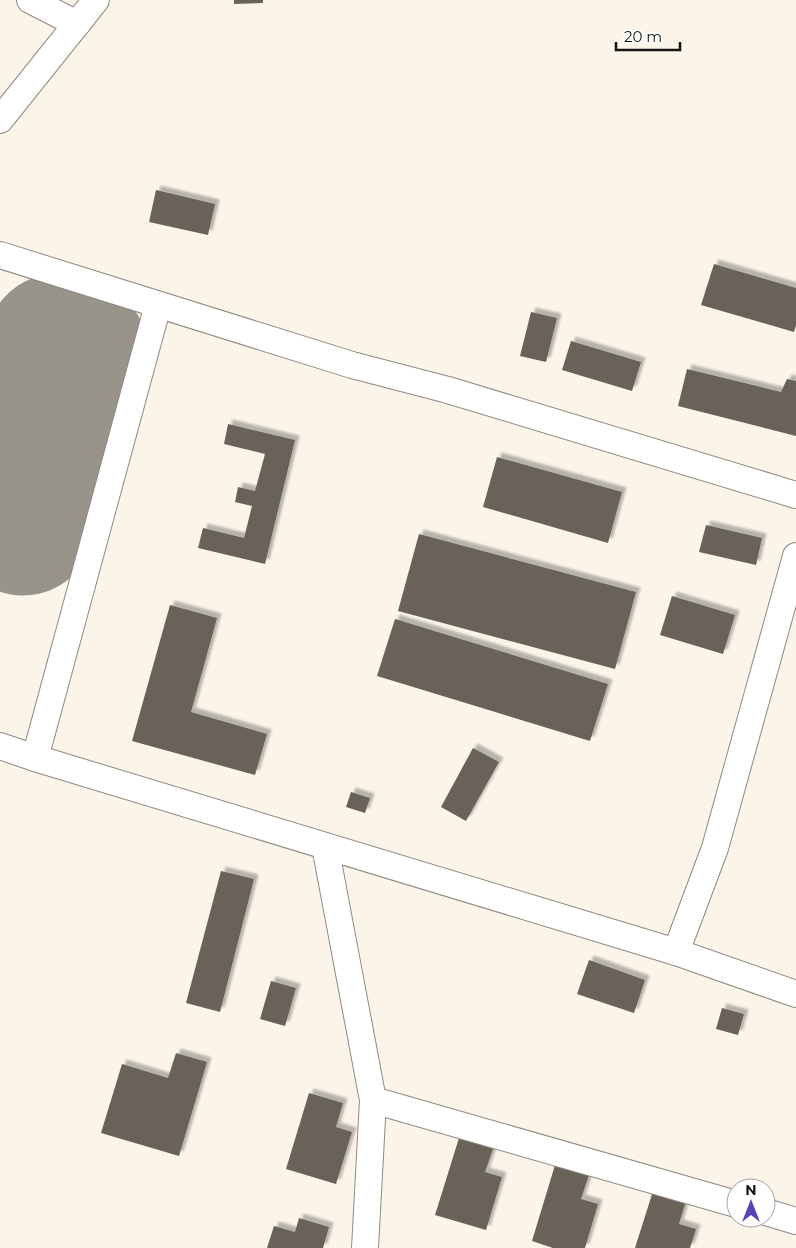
<svg xmlns="http://www.w3.org/2000/svg" width="796" height="1248" viewBox="0 0 796 1248" font-family="Montserrat,sans-serif">
  <defs>
    <filter id="shadow"><feDropShadow dx="4.5" dy="-4.5" stdDeviation="1" flood-color="#0004"/></filter>
  </defs>
  <rect width="100%" height="100%" fill="#faf4e9"/>
  <g fill="none" stroke-linecap="round" stroke-linejoin="round">
    <polygon stroke="#98948c" stroke-width="145" points="58,346 75,351 23,523 6,518"/>
  </g>
  <g fill="#686259" filter="url(#shadow)">
    <polygon points="234,0 263,0 263,3 234,4"/>
    <polygon points="156,190 215,204 208,235 149,222"/>
    <polygon points="714,264 796,288 796,325 794,332 701,305"/>
    <polygon points="531,312 557,318 546,362 520,356"/>
    <polygon points="571,341 641,362 632,391 562,370"/>
    <polygon points="687,369 781,392 787,379 796,381 796,436 678,406"/>
    <polygon points="228,424 295,440 265,564 198,548 203,528 244,538 252,506 235,502 238,487 255,491 265,454 224,444"/>
    <polygon points="497,457 622,492 608,543 483,507"/>
    <polygon points="706,525 762,538 756,565 699,552"/>
    <polygon points="419,534 636,592 615,669 398,611"/>
    <polygon points="672,596 735,615 723,654 660,635"/>
    <polygon points="170,605 217,618 191,712 267,734 255,775 132,741"/>
    <polygon points="395,619 608,684 590,741 377,676"/>
    <polygon points="473,748 499,762 466,821 441,807"/>
    <polygon points="351,792 370,798 365,813 346,807"/>
    <polygon points="221,871 254,879 220,1012 186,1003"/>
    <polygon points="589,960 645,980 634,1013 577,994"/>
    <polygon points="271,981 296,988 285,1026 260,1019"/>
    <polygon points="722,1008 744,1014 738,1035 716,1029"/>
    <polygon points="176,1053 207,1062 179,1156 101,1133 122,1064 168,1078"/>
    <polygon points="309,1093 343,1103 336,1127 352,1132 336,1184 286,1169"/>
    <polygon points="459,1138 493,1149 485,1172 502,1177 486,1230 435,1215"/>
    <polygon points="555,1165 589,1175 581,1199 598,1204 585,1248 553,1248 532,1241"/>
    <polygon points="653,1191 686,1201 679,1224 696,1229 690,1248 635,1248"/>
    <polygon points="299,1218 329,1227 323,1248 267,1248 274,1226 295,1232"/>
  </g>
  <g fill="none" stroke-linecap="round" stroke-linejoin="round">
    <g stroke="#8f8980" stroke-width="28">
      <g id="minor">
        <polyline points="30,0 77,24"/>
        <polyline points="0,120 96,0"/>
        <polyline points="0,255 352,365 448,390 796,495"/>
        <polyline points="158,305 35,758 676,952 796,994"/>
        <polyline points="0,746 35,758"/>
        <polyline points="325,846 373,1100 365,1248"/>
        <polyline points="676,952 715,848 796,556"/>
        <polyline points="373,1100 736,1204"/>
        <polyline points="766,1212 796,1221"/>
      </g>
    </g>
    <use href="#minor" stroke="#fff" stroke-width="26"/>
  </g>
  <g transform="translate(751 1203)"><circle r="24" fill="#ffffff" stroke="#a2a19f"/>
  <path d="M0-4L9 19L0 12L-9 19Z" fill="#5a40b9"/>
  <text y="-8" font-size="14" font-weight="bold" text-anchor="middle" fill="#161410">N</text>
  </g>
  <path d="M616 42v8h64v-8" fill="none" stroke="#161410" stroke-width="2.5"/>
  <text x="624" y="42" font-size="15" fill="#161410" stroke="#ffffff" stroke-width="4" paint-order="stroke">20 m</text>
</svg>
